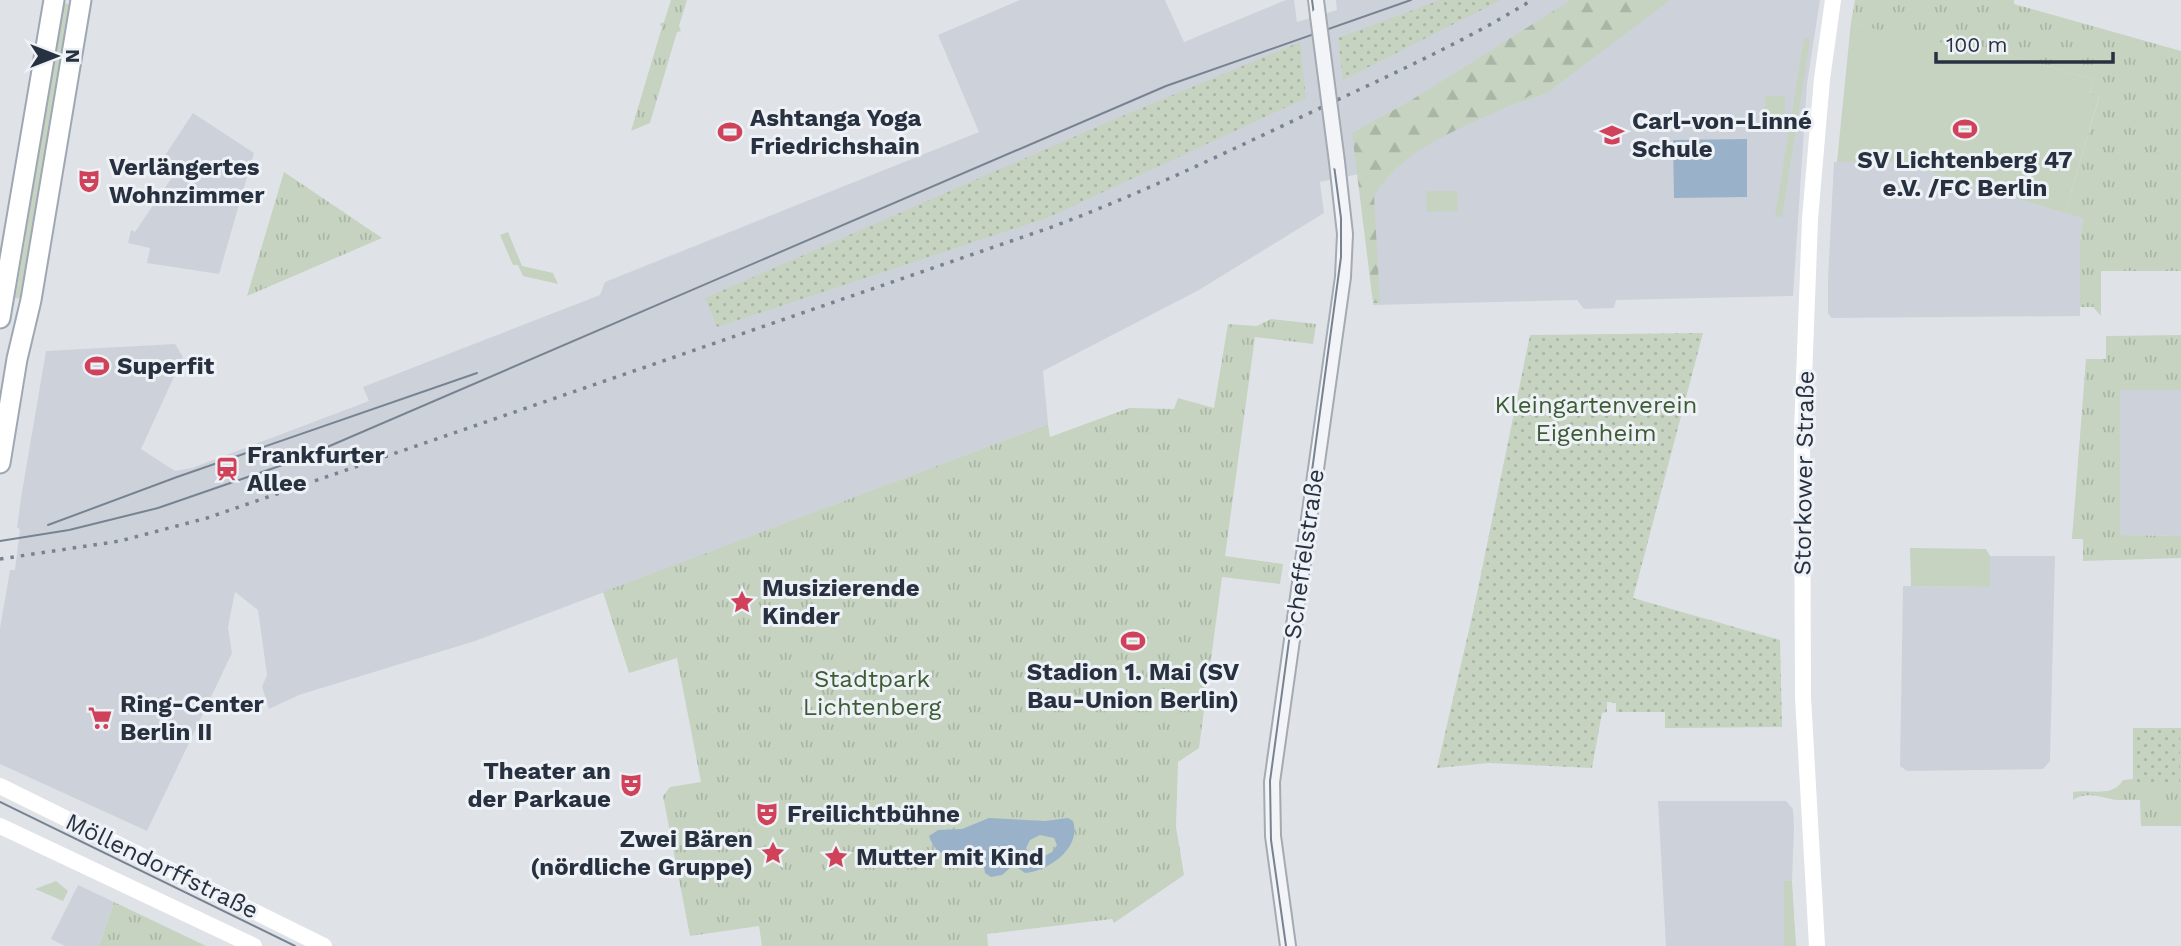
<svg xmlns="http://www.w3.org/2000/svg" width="2181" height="946" viewBox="0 0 2181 946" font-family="'Work Sans',sans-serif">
  <defs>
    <pattern id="forest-firs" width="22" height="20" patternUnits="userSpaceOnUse" patternTransform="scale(1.75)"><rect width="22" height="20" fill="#c5d3c0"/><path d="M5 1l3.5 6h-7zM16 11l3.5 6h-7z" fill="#a9b6a6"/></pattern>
    <pattern id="park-tufts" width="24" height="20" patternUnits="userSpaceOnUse" patternTransform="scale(1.75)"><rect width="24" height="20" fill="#c5d3c0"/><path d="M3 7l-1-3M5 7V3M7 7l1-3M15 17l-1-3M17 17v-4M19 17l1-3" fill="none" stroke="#a9b6a6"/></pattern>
    <pattern id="garden-dots" width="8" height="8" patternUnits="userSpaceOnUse" patternTransform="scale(1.75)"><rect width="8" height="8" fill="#c5d3c0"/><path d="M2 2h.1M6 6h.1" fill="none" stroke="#a9b6a6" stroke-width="1.8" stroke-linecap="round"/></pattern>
  </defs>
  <rect width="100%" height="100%" fill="#dfe3e8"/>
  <g fill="#cdd2da">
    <polygon points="1020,0 1165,0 1184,42 1286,0 1294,0 1297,22 1337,10 1336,0 1820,0 1807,84 1793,296 1616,300 1614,308 1584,309 1577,300 1373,305 1374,298 1359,174 1320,182 1324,213 1199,290 1043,371 1048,424 475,641 299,695 269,709 262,687 267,675 258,610 235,592 228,627 232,653 147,831 0,764 0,628 10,570 15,570 20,529 17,528 21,498 46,351 175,344 183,357 141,449 175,471 192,468 369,401 363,387 600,295 605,282 979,132 938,35"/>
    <polygon points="193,113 254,153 219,274 147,263 150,248 128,243 131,230 135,232 175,173 160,163"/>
    <polygon points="1834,162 1899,162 2083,218 2080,242 2080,316 1831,318 1828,313 1828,278"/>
    <polygon points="2120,390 2181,390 2181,536 2120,535"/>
    <polygon points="1990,556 2055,556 2050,761 2043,769 1907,771 1900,766 1903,586 1990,587"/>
    <polygon points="1658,801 1786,801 1793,809 1794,829 1792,881 1784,881 1784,946 1666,946"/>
    <polygon points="78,885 114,902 99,946 65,946 51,939"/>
  </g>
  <g fill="#c5d3c0">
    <polygon points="1658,0 1670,0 1547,93 1512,105 1545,86"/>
    <polygon points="59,2 73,5 24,299 15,298 25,240 29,185"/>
    <polygon points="1851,22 1930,44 1932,39 1956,39 2094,80 2090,93 2099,96 2065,213 1899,162 1837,162"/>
    <polygon points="1804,38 1810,39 1782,217 1775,216"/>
    <polygon points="1765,96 1785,96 1785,131 1765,132"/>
    <polygon points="1426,191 1457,191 1458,211 1427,212"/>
    <polygon points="508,232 522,266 553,273 558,284 523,276 518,265 513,265 500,235"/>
    <polygon points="1910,548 1986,549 1990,556 1990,587 1911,586"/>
    <polygon points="56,881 68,891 63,901 35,889"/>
    <polygon points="1784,881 1792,881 1796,946 1784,946"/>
  </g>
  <path fill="url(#forest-firs)" d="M1571 0H1658C1621 28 1582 63 1543 88 1488 122 1409 137 1374 196L1380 303H1373L1352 133 1410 101Z"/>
  <g fill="url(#park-tufts)">
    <polygon points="671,0 687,0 679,26 681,31 677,32 650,123 631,131 662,27 660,24 664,22"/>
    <polygon points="1855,0 2014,0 2014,4 2181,51 2181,271 2101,271 2101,316 2093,307 2080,307 2080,242 2083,218 2065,213 2099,97 2090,94 2094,80 1956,39 1953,46 1932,40 1930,45 1851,22"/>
    <polygon points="284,172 382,238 247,296"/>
    <polygon points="1271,319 1316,324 1313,344 1255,337 1225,556 1283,564 1280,584 1222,577 1199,748 1178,762 1176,827 1184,875 1114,923 1112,919 987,934 988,946 762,946 759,926 690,936 663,796 670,787 701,782 677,658 629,673 603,592 1048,424 1050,437 1129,408 1174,409 1178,398 1214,408 1228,324 1257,326"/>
    <polygon points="2181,335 2181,390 2120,390 2120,535 2181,536 2181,558 2083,561 2083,539 2072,539 2086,359 2106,359 2106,336"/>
    <path d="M2133 728H2181V826H2141L2140 800C2131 799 2119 801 2111 799 2098 796 2085 792 2073 800V792C2090 789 2113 798 2123 780L2133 779Z"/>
    <polygon points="114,902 206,946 99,946"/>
  </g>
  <g fill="url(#garden-dots)">
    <polygon points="1440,0 1501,0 1343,80 1338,38"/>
    <polygon points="1300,42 1306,98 1047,218 717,327 705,298 1108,122"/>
    <polygon points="1703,333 1633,598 1780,640 1782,727 1665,728 1665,712 1616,712 1616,703 1607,702 1607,712 1602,713 1592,768 1489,763 1437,768 1474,608 1530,335"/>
    <rect x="2133" y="728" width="47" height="55"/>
  </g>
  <g fill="#99b2c9" fill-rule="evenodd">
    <polygon points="1747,139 1747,197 1674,198 1673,140"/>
    <path d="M989 818 1045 821 1068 818 1073 821C1082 848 1048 871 1025 873L1017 867H1011L1002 875 991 877 985 873C984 868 984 861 982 856 973 831 943 877 929 836L938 830 962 829ZM1040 835 1054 838 1057 845 1052 852 1039 859 1030 855 1026 848 1030 840Z"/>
  </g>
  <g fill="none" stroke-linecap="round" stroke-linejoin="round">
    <g stroke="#a4aab2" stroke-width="18">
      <g id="tertiary">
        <polyline points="1316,0 1318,16"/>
        <polyline points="1288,946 1273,836 1272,782 1343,277 1345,234 1337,162"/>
      </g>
    </g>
    <g stroke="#9ea7b4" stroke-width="23">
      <g id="primary">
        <polyline points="0,318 54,0"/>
        <polyline points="0,463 17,359 31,300 81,0"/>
      </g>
    </g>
    <use href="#tertiary" stroke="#f2f4f7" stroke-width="14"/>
    <g stroke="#fff" stroke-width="16">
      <polyline points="0,786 324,946"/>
      <polyline points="0,826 254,946"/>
      <polyline points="1817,946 1803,697 1802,432 1810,219 1822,79 1833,0"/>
    </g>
    <use href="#primary" stroke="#fff" stroke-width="19"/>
    <g stroke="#788392" stroke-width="2">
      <polyline points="48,525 177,477 477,373"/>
      <polyline points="0,541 69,530 158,508 297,460 1166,86 1411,0"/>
      <polyline points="0,802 295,946"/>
      <polyline points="1286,946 1271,840 1270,781 1341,257 1341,218 1312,0"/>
    </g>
    <path stroke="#788392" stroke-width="3.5" stroke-dasharray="3.5 7" stroke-linecap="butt" d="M0 559 120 541 207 518 1049 228C1141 194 1229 151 1318 109 1390 75 1464 42 1532 0"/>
    <g stroke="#a4aab2" stroke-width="18" stroke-linecap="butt">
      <polyline id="tertiary-bridge" points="1318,16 1337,162"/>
    </g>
    <use href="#tertiary-bridge" stroke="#f2f4f7" stroke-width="14"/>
  </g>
  <defs>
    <g id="stadium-bare" transform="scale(1.89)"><path d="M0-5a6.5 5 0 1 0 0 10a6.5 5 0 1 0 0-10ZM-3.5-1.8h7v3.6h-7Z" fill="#d0415a" stroke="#eef2f6" stroke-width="2.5" paint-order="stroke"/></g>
    <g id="school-bare" transform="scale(1.89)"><path d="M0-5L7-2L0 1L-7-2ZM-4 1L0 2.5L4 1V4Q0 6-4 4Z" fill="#d0415a" stroke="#eef2f6" stroke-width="2.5" paint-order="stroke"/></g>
    <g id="theatre-bare" transform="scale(1.89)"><path d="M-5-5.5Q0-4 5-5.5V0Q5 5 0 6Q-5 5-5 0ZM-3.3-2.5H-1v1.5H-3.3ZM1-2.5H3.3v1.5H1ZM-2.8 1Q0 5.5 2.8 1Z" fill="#d0415a" stroke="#eef2f6" stroke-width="2.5" paint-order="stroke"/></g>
    <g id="station-bare" transform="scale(1.89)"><path d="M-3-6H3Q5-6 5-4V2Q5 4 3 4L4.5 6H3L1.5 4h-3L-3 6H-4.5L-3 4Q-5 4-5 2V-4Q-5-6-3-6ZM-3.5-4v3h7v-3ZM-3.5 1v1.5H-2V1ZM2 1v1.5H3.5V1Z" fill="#d0415a" stroke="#eef2f6" stroke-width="2.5" paint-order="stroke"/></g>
    <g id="sight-bare" transform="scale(1.89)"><path d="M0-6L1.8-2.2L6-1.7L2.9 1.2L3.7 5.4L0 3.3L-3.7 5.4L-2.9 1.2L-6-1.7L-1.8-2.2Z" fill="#d0415a" stroke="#eef2f6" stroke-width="2.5" paint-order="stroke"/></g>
    <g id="supermarket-bare" transform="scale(1.89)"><path d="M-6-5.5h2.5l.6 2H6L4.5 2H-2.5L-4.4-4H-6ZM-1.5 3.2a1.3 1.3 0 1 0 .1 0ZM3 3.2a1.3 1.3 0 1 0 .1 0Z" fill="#d0415a" stroke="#eef2f6" stroke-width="2.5" paint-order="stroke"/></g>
  </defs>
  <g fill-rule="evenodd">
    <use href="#stadium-bare" x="1965" y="129"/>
    <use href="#stadium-bare" x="730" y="132"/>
    <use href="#school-bare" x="1612" y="135"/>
    <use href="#theatre-bare" x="89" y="181"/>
    <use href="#stadium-bare" x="97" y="366"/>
    <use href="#station-bare" x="227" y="469"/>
    <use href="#sight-bare" x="742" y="602"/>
    <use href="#stadium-bare" x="1133" y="641"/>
    <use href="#supermarket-bare" x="100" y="718"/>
    <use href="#theatre-bare" x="631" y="785"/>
    <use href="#theatre-bare" x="767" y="814"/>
    <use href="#sight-bare" x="773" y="853"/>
    <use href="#sight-bare" x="836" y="857"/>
  </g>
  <g text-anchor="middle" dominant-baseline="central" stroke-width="6" stroke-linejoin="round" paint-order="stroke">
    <g font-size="24" font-weight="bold" fill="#273140" stroke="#eef2f6" text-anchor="start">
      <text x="750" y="118">Ashtanga Yoga<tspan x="750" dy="28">Friedrichshain</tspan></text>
      <text x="1632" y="121">Carl-von-Linné<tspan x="1632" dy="28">Schule</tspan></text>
      <text x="1965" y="160" text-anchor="middle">SV Lichtenberg 47<tspan x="1965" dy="28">e.V. /FC Berlin</tspan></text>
      <text x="109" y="167">Verlängertes<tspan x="109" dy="28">Wohnzimmer</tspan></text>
      <text x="117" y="366">Superfit</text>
      <text x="247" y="455">Frankfurter<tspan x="247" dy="28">Allee</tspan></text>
      <text x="762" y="588">Musizierende<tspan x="762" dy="28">Kinder</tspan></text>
      <text x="1133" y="672" text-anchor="middle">Stadion 1. Mai (SV<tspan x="1133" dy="28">Bau-Union Berlin)</tspan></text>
      <text x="120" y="704">Ring-Center<tspan x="120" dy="28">Berlin II</tspan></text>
      <text x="611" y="771" text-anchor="end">Theater an<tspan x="611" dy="28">der Parkaue</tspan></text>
      <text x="787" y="814">Freilichtbühne</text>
      <text x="753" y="839" text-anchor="end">Zwei Bären<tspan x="753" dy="28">(nördliche Gruppe)</tspan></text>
      <text x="856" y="857">Mutter mit Kind</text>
    </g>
    <g font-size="24" fill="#3d5c35" stroke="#eef2f6">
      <text x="1596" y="405">Kleingartenverein<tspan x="1596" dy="28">Eigenheim</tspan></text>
      <text x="872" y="679">Stadtpark<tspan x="872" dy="28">Lichtenberg</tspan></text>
    </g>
    <g font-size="24" fill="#273140" stroke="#eef2f6">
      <text transform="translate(1804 473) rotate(-89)">Storkower Straße</text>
      <text transform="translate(1304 554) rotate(-82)">Scheffelstraße</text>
      <text transform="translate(162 866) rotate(26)">Möllendorffstraße</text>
    </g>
  </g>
  <g transform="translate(56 56) rotate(90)" stroke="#eef2f6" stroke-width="5" paint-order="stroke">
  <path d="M0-5L12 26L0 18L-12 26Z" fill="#273140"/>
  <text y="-10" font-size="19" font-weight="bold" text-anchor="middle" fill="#273140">N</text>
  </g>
  <path d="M1936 52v10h177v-10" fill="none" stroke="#273140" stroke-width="3.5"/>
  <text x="1946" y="52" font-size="21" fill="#273140" stroke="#eef2f6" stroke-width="5" paint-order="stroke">100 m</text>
</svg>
